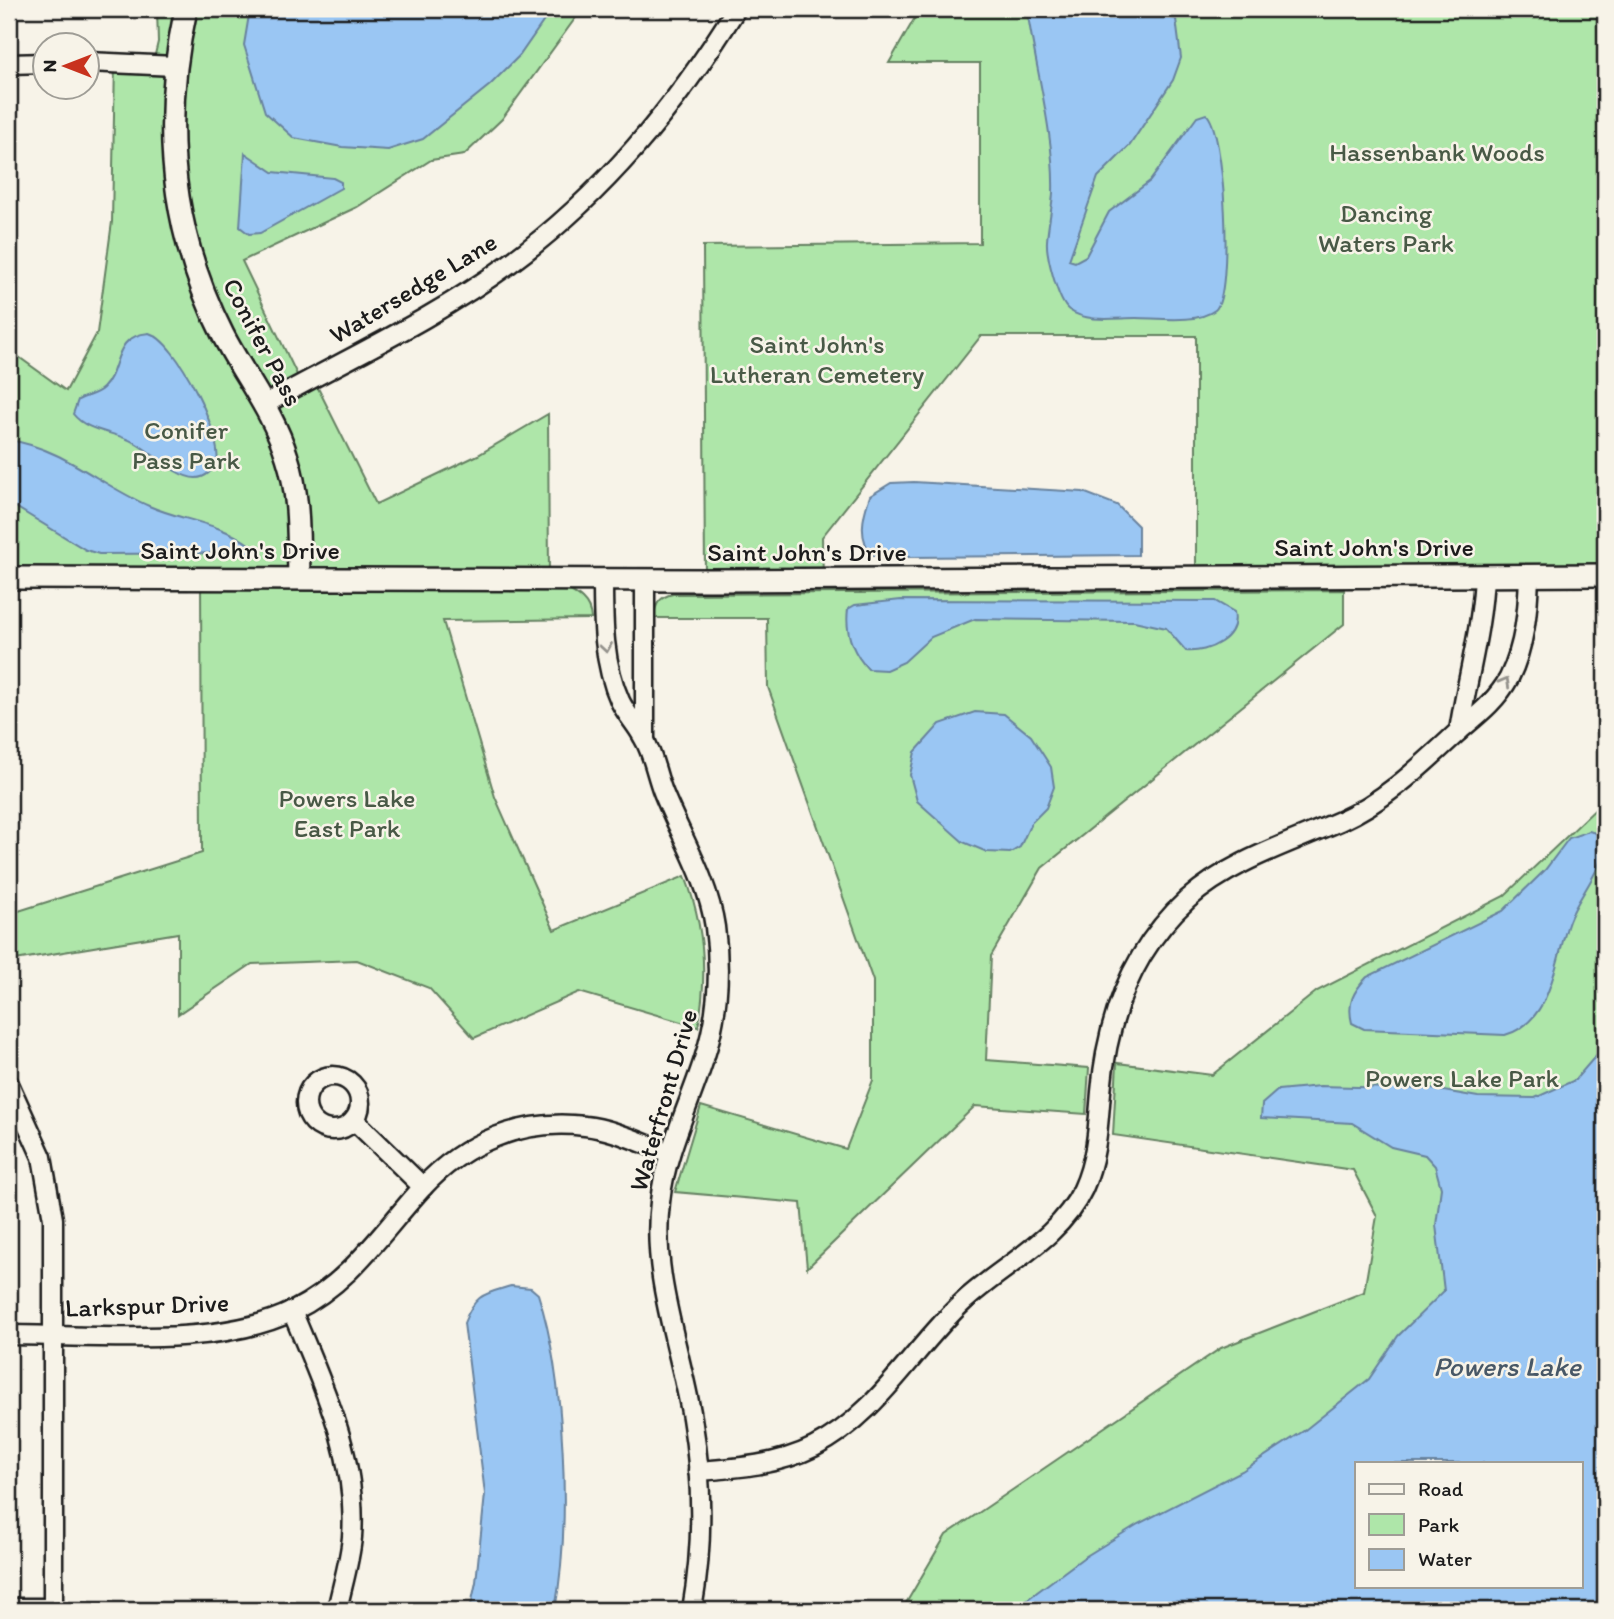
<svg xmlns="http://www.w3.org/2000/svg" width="1614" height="1619" viewBox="0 0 1614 1619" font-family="Itim,sans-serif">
  <rect width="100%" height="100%" fill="#f7f3e8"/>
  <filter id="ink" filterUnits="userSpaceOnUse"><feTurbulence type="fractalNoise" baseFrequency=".0143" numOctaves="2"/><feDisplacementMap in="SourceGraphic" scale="14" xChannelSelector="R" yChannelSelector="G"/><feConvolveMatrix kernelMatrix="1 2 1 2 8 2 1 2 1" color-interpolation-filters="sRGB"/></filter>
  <g filter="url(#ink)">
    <g fill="#aee6a9" stroke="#658162" stroke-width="2" fill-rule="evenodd">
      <path d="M157 9H582L502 119 464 155 431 160 357 207 242 261 301 383 313 378 376 504 478 455 548 414 549 579C567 591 590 595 591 619L443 621 495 797 554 930 685 876C704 925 708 975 698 1027L579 992 474 1038 429 988 357 960 252 964 178 1014V933L9 961V914L202 853 201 578H9V350L66 391 97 333 112 222 115 62 153 63 158 42Z"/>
      <polygon points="920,9 1605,9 1605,575 1196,577 1196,336 981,336 822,537 823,579 705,580 703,246 980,243 980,63 889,63"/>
      <path d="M1344 590V624L1042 868 991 956 986 1060 1089 1068 1086 1114 975 1106 807 1268 801 1203 675 1192 701 1106 846 1149 873 1080V981L768 687 767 618H654C655 604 659 597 673 594Z"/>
      <path d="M1605 800V1610H902L946 1535 1221 1348 1364 1292 1377 1216 1353 1170 1113 1135 1117 1063 1212 1075 1317 991 1504 896ZM1357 1463H1581V1586H1357Z"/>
    </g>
    <g fill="#9ac6f3" stroke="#68829d" stroke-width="2" fill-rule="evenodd">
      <polygon points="250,9 552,9 520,55 490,85 423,139 388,150 342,147 294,138 265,112 244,45"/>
      <path d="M1027 9H1138L1176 19 1181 58 1173 80 1130 145 1098 177 1069 260 1075 262 1086 256 1109 212 1150 181 1197 117 1206 114C1225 127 1234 295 1215 310 1197 324 1158 318 1136 318 1115 318 1087 323 1069 310 1058 302 1046 255 1047 241 1048 225 1052 209 1053 193 1055 137 1035 65 1027 9Z"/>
      <polygon points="245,153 273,172 333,178 341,182 341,188 260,233 249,234 240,227"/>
      <path d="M149 333C177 341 223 435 217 463 212 470 206 478 196 478 176 478 152 452 135 443 115 431 88 433 73 414L78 400C86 396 97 394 103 388 122 370 111 336 149 333Z"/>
      <path d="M9 440C63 448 100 485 149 506 183 521 219 522 250 545V553L99 554 86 550 9 503Z"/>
      <path d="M914 482 1083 492 1117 505 1138 526V555L910 557 873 555C857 539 863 515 870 496L891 483Z"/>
      <path d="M901 600 1215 601 1234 612C1240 638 1209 653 1186 651L1166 628 1134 621 975 619 931 637 904 662 886 670 868 669C852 652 845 632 848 609L855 605Z"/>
      <polygon points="975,712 1004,714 1031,736 1051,767 1054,787 1046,808 1031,823 1020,847 1010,853 987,852 963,842 917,801 910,775 915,752 940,724"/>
      <path d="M1589 831 1599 834 1604 841C1604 870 1579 894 1569 921 1555 959 1553 1022 1505 1035L1364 1029 1352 1023C1347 1003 1353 992 1367 977L1503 911 1545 870 1569 838Z"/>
      <path d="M1605 1045V1610H1013L1083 1558 1138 1524 1242 1471 1305 1430 1369 1379 1398 1336 1444 1291 1436 1225 1441 1188 1435 1166 1425 1155 1391 1147 1352 1123 1261 1118 1262 1104 1278 1090 1320 1086 1432 1089 1478 1097 1535 1098 1575 1080ZM1357 1463H1581V1586H1357Z"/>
      <path d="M511 1286 531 1288 538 1294C565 1377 571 1524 555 1610H470L476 1582 485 1494 464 1323C475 1294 484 1294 511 1286Z"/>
    </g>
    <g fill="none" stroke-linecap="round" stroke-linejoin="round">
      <g stroke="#1c1c1c" stroke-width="23">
        <g id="minor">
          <polyline points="88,62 175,66"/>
          <polyline points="9,64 46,63"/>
          <path d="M265 404C346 359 434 319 509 264 603 195 675 108 736 9"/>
          <path d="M603 580C603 621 603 663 620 701 626 714 637 725 643 737 653 753 656 774 663 792 681 837 708 879 715 927 721 972 718 1016 704 1059 689 1106 665 1153 660 1202 651 1276 680 1346 692 1418 703 1482 703 1547 692 1610"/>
          <polyline points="645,580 645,739"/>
          <path d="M1459 731C1467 678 1482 629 1484 575"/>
          <circle cx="333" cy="1103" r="27"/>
          <polyline points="9,1084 42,1157 53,1219 53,1610"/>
          <polyline points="354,1120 423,1187"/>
          <path d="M292 1311C322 1384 358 1456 352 1537 350 1561 342 1586 337 1610"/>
          <path d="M9 1335C93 1335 217 1349 293 1311 350 1283 381 1233 422 1188 464 1142 523 1118 585 1126 614 1129 643 1144 670 1153"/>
          <path d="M698 1471C737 1468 778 1465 814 1447 878 1415 913 1348 964 1301 1004 1264 1059 1240 1083 1189 1097 1158 1098 1126 1101 1092 1107 1018 1132 950 1188 899 1231 861 1288 844 1340 821 1387 800 1423 764 1460 730 1479 714 1497 700 1509 678 1525 645 1528 610 1529 575"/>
          <polyline points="9,1608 53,1608"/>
        </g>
      </g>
      <g stroke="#1c1c1c" stroke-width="26">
        <g id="tertiary">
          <path d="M186 9C161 121 170 231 223 335 244 376 273 411 287 457 300 496 298 537 299 578"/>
          <polyline points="9,578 710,580 1605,575"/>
        </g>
      </g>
      <use href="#minor" stroke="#f7f3e8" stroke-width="18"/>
      <use href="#tertiary" stroke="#f7f3e8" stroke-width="21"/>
    </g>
    <defs><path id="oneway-chevron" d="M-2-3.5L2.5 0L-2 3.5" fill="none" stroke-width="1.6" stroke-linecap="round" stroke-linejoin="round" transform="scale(1.75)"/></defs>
    <g stroke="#94928c">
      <use href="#oneway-chevron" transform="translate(606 648) rotate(81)"/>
      <use href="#oneway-chevron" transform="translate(1505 682) rotate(-61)"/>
    </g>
  </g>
  <g text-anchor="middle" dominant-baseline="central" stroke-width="5" stroke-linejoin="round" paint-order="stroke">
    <g font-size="26" fill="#485946" stroke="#f7f3e8">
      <text x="1437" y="152">Hassenbank Woods</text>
      <text x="1386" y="213">Dancing<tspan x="1386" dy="30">Waters Park</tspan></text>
      <text x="817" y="344">Saint John's<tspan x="817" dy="30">Lutheran Cemetery</tspan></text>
      <text x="186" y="430">Conifer<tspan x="186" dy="30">Pass Park</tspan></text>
      <text x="347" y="798">Powers Lake<tspan x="347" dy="30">East Park</tspan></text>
      <text x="1462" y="1078">Powers Lake Park</text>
    </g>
    <g font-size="26" fill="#1c1c1c" stroke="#f7f3e8">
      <text transform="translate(413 288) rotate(-31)">Watersedge Lane</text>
      <text transform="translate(263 342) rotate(62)">Conifer Pass</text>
      <text x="1374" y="547">Saint John's Drive</text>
      <text x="240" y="550">Saint John's Drive</text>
      <text x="807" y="552">Saint John's Drive</text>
      <text transform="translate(663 1100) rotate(-74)">Waterfront Drive</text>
      <text transform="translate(147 1305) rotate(-2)">Larkspur Drive</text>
    </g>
    <g font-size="28" font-style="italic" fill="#485867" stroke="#f7f3e8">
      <text x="1507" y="1366">Powers Lake</text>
    </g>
  </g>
  <rect width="1614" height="1619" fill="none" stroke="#f7f3e8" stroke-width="35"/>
  <rect x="18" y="18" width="1579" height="1584" fill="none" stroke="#1c1c1c" stroke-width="2.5" filter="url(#ink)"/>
  <rect x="1355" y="1462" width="228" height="126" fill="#f7f3e8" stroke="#9f9d96" stroke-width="2"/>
  <rect x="1369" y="1484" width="35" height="10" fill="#f7f3e8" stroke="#9f9d96" stroke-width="2"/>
  <text x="1418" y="1496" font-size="21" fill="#1c1c1c">Road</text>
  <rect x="1369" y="1514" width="35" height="21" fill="#aee6a9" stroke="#9f9d96" stroke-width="2"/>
  <text x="1418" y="1532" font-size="21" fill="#1c1c1c">Park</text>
  <rect x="1369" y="1549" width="35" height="21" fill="#9ac6f3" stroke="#9f9d96" stroke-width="2"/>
  <text x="1418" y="1566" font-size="21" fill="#1c1c1c">Water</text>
  <g transform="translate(66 66) rotate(270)"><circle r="33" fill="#f7f3e8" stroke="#9f9d96" stroke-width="2"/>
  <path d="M0-5L12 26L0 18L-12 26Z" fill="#c8321e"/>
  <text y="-10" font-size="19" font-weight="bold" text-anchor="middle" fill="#1c1c1c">N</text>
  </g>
</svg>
